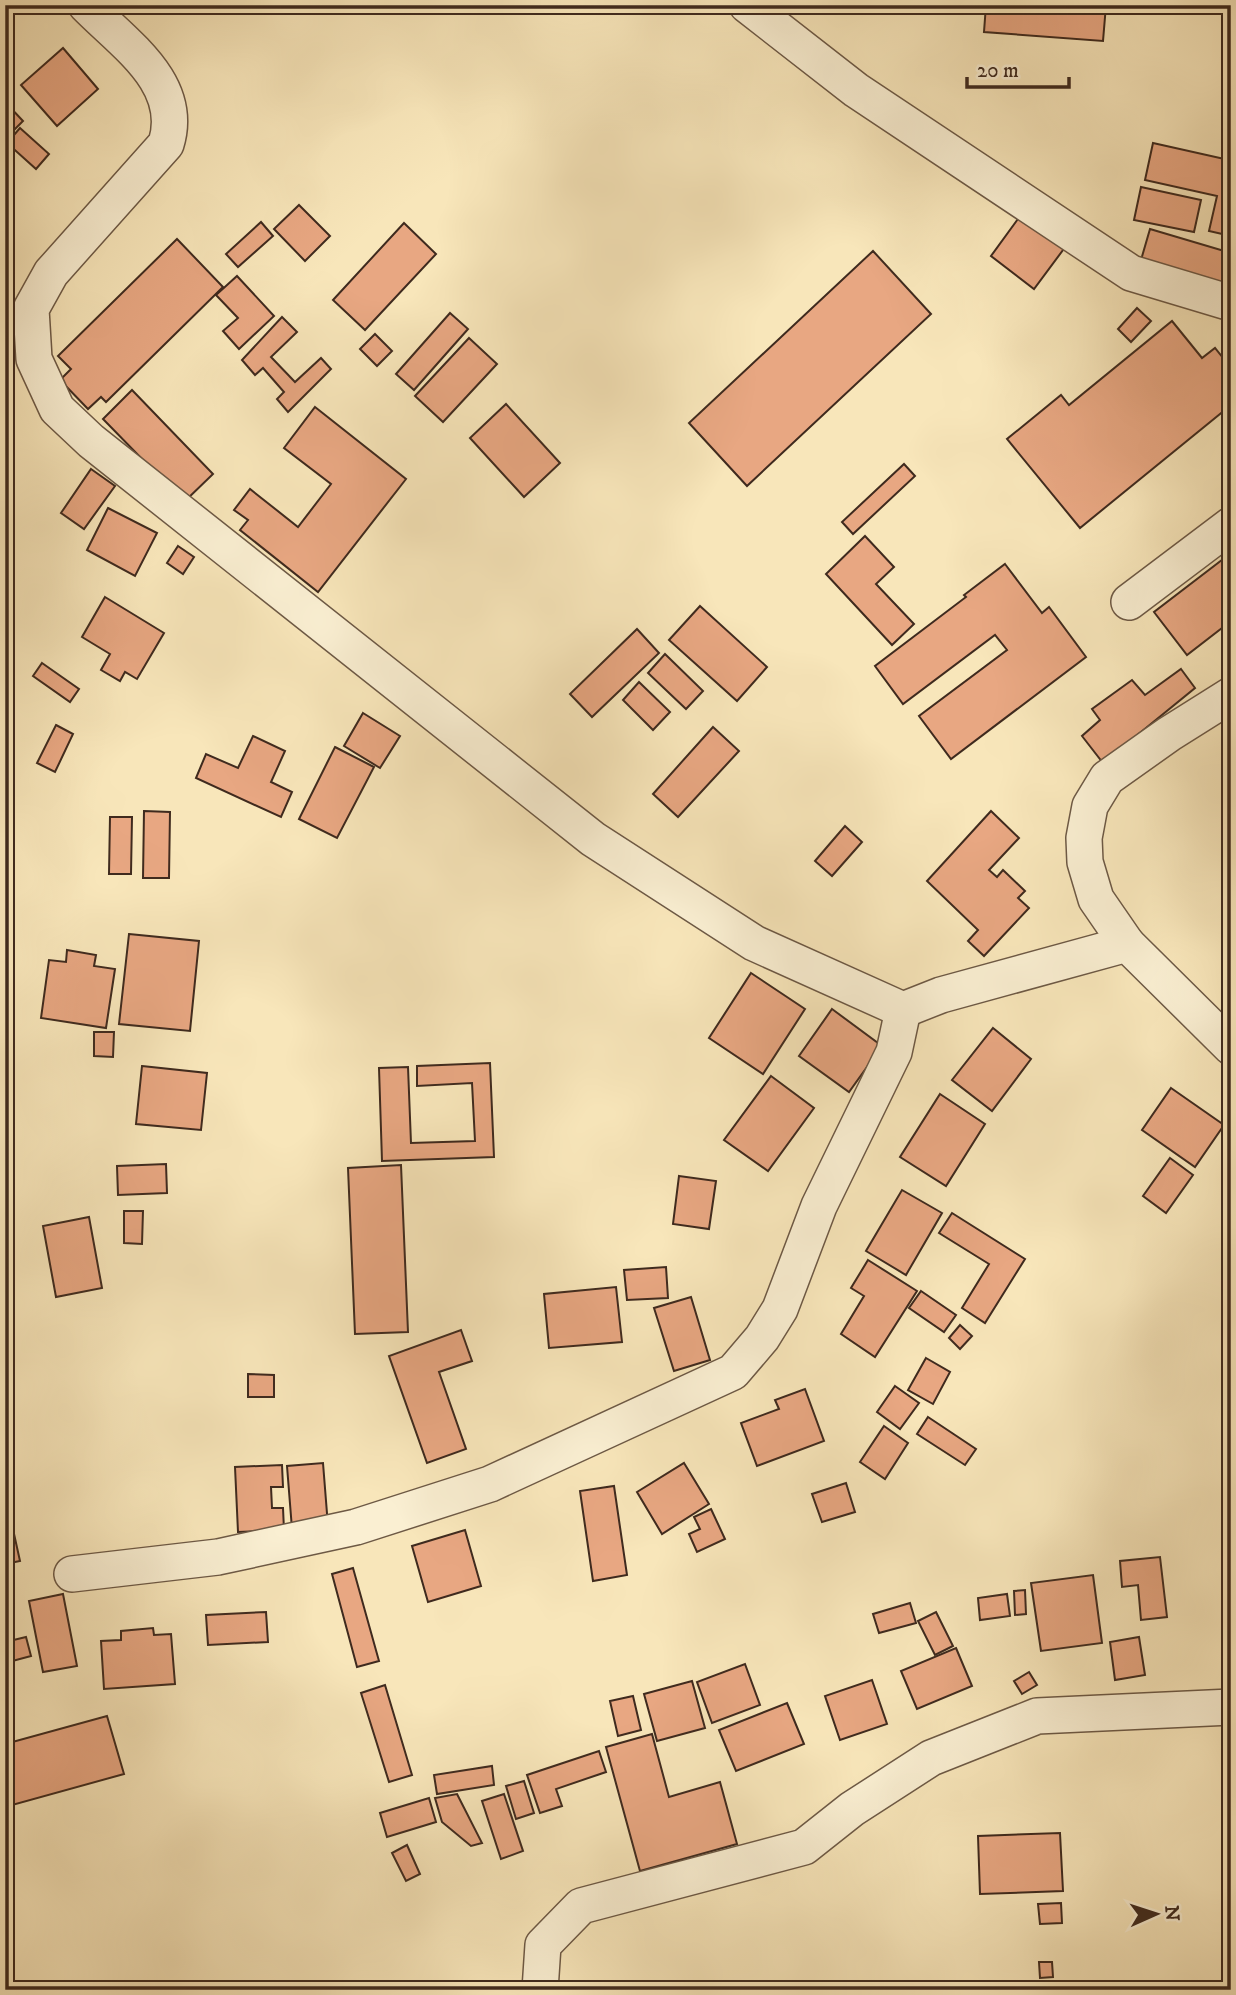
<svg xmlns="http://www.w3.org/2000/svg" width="1236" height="1995" viewBox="0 0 1236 1995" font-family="'IM FELL DW Pica',serif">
  <rect width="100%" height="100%" fill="#f8e6ba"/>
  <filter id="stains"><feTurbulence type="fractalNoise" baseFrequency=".00286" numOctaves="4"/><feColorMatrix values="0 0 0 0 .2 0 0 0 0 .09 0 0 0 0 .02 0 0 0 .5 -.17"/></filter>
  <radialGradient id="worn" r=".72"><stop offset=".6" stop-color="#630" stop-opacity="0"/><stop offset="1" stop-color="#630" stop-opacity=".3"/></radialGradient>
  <g fill="#e8a782" stroke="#3f2a1e" stroke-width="2">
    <polygon points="986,5 1106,5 1103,41 984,32"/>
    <polygon points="63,48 98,89 57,126 21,85"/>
    <polygon points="7,104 23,121 5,139 5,105"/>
    <polygon points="20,128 49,154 36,169 7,143"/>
    <polygon points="1153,143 1229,160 1223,189 1231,191 1231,236 1209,231 1217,196 1145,180"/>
    <polygon points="1141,187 1201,200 1194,232 1134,220"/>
    <polygon points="299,205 330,236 305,261 274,229"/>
    <polygon points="1023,212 1066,246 1034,289 991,256"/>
    <polygon points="261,222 273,236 238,267 226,254"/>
    <polygon points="404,223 436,254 365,330 333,300"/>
    <polygon points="1150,229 1231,253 1231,286 1141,260"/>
    <polygon points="177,239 223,287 106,402 101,397 88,409 60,380 71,369 58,356"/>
    <polygon points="873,251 931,314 747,486 689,423"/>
    <polygon points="237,276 274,316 239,349 223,331 238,318 216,295"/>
    <polygon points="1137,308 1151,321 1131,342 1118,329"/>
    <polygon points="450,313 468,329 414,390 396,374"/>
    <polygon points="282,317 297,332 271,357 295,382 321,358 331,369 288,412 277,399 284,392 263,368 255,375 242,360"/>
    <polygon points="1172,321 1202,358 1215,348 1231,368 1231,385 1226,389 1231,394 1231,405 1080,528 1007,439 1061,395 1069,405"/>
    <polygon points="375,334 392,351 377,366 360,349"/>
    <polygon points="469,338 497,364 443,422 415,396"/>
    <polygon points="132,390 213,474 184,502 103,419"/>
    <polygon points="506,404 560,463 524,497 470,438"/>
    <polygon points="315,407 406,479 318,592 240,530 248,520 234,510 250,489 298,527 331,484 284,448"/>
    <polygon points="904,464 915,476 853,534 842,522"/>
    <polygon points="91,469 115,486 84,529 61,513"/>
    <polygon points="108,508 157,533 135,576 87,550"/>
    <polygon points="865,536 894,567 876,584 914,624 892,645 826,574"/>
    <polygon points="178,546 194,557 183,574 167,563"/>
    <polygon points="1231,553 1231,621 1187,655 1154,612"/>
    <polygon points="1005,564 1042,613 1049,607 1086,657 951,759 919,716 1007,650 995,635 903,704 875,666 966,597 964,595"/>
    <polygon points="105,597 164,633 137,679 125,672 120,681 101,670 110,654 82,637"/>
    <polygon points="700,606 767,667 737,701 669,640"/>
    <polygon points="637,629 659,653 592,717 570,694"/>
    <polygon points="665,654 703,691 686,709 648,673"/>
    <polygon points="42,663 79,689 70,702 33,676"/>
    <polygon points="1181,669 1195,688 1103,763 1082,736 1100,720 1092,709 1132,680 1145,695"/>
    <polygon points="639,682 670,712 653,730 623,700"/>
    <polygon points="363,713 400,736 380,768 344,746"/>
    <polygon points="56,725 73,734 55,772 37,763"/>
    <polygon points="713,727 739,751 678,817 653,794"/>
    <polygon points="253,736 285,751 271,782 292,792 281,817 196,778 206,754 238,768"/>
    <polygon points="335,747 374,767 337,838 299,819"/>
    <polygon points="144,811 170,812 169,878 143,878"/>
    <polygon points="991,811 1019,838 989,870 997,877 1003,870 1025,891 1018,898 1029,908 984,956 968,941 978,930 927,881"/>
    <polygon points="110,817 132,817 131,874 109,874"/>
    <polygon points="845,826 862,842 832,876 815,861"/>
    <polygon points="129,934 199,941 190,1031 119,1024"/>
    <polygon points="67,950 96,955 94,966 115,969 106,1028 41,1018 49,960 66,962"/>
    <polygon points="751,973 805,1009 763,1074 709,1038"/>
    <polygon points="832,1009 882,1046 849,1092 799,1056"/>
    <polygon points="993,1028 1031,1059 992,1111 952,1080"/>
    <polygon points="94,1032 114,1032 113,1057 94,1056"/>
    <polygon points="490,1063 494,1157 382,1161 379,1068 408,1067 411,1143 475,1141 472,1083 417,1086 417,1066"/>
    <polygon points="142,1066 207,1073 201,1130 136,1124"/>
    <polygon points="771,1076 814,1108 768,1171 724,1140"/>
    <polygon points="1171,1088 1224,1125 1195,1167 1142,1130"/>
    <polygon points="940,1094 985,1124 946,1186 900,1157"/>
    <polygon points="1170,1158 1193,1175 1166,1213 1143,1196"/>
    <polygon points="166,1164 167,1193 118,1195 117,1166"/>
    <polygon points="401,1165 408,1332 355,1334 348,1168"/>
    <polygon points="679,1176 716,1181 709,1229 673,1224"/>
    <polygon points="902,1190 942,1213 906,1275 866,1251"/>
    <polygon points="124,1211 143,1211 142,1244 124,1243"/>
    <polygon points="952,1213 1025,1259 985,1323 962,1308 989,1264 939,1233"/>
    <polygon points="89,1217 102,1288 56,1297 43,1226"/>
    <polygon points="868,1260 917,1291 875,1357 841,1334 864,1296 851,1288"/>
    <polygon points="666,1267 668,1298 627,1300 624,1270"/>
    <polygon points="616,1287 622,1342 549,1348 544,1294"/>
    <polygon points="921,1291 956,1315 944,1332 909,1308"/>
    <polygon points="691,1297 710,1360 674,1371 654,1308"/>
    <polygon points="960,1325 972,1336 960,1349 949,1338"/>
    <polygon points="461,1330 472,1361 439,1372 466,1449 427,1463 389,1356"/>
    <polygon points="926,1358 950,1372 933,1404 908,1390"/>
    <polygon points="248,1374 274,1375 274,1397 248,1397"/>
    <polygon points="895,1386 919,1403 900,1429 877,1412"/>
    <polygon points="805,1389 824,1441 757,1466 741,1423 779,1409 775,1400"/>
    <polygon points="928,1417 976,1449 965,1465 917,1434"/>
    <polygon points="884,1426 908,1443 885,1479 860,1462"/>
    <polygon points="5,1447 12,1473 5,1475"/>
    <polygon points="323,1463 328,1526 292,1529 287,1466"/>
    <polygon points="684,1463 709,1504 662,1534 637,1492"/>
    <polygon points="282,1465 283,1487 271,1487 272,1508 283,1508 284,1530 238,1532 235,1467"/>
    <polygon points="846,1483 855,1512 822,1522 812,1494"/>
    <polygon points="614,1486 627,1575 593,1581 580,1491"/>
    <polygon points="5,1493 20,1561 5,1564"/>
    <polygon points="711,1509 725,1539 697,1552 689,1534 700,1529 694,1517"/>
    <polygon points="465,1530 481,1586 428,1602 412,1546"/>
    <polygon points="1160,1557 1167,1617 1141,1620 1138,1585 1122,1587 1120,1561"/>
    <polygon points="353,1568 379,1661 357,1667 332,1574"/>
    <polygon points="1093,1575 1102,1643 1041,1651 1031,1583"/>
    <polygon points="1025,1590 1026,1614 1015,1615 1014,1591"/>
    <polygon points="63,1594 77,1666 43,1672 29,1601"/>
    <polygon points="1007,1594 1010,1616 980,1620 978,1598"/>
    <polygon points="910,1603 916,1623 879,1633 873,1614"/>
    <polygon points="266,1612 268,1642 208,1645 206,1615"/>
    <polygon points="936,1612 953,1646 935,1655 918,1621"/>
    <polygon points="153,1628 154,1635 171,1634 175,1684 104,1689 101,1641 121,1640 121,1631"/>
    <polygon points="26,1637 31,1656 5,1663 5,1642"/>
    <polygon points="1139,1637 1145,1675 1115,1680 1110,1642"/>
    <polygon points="956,1648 972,1686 917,1709 901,1671"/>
    <polygon points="745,1664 760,1705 712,1723 697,1682"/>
    <polygon points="1029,1672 1037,1685 1022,1694 1014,1681"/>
    <polygon points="872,1680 887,1724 840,1740 825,1696"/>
    <polygon points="692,1681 705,1728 657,1741 644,1694"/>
    <polygon points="385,1685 412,1775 389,1782 361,1693"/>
    <polygon points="633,1696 641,1730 618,1736 610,1701"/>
    <polygon points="787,1703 804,1744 736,1771 719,1730"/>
    <polygon points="107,1716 124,1774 5,1807 5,1744"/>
    <polygon points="652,1734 669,1797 720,1782 737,1844 640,1871 606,1747"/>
    <polygon points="599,1751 606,1772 556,1789 562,1806 540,1813 527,1775"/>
    <polygon points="492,1766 494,1785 437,1794 434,1775"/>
    <polygon points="524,1781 534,1813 516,1819 506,1786"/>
    <polygon points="457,1794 482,1843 471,1846 442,1822 435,1798"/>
    <polygon points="504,1794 523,1851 501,1859 482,1801"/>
    <polygon points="429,1798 436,1822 387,1837 380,1813"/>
    <polygon points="1060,1833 1063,1891 980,1894 978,1836"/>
    <polygon points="407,1845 420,1874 406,1881 392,1853"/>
    <polygon points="1061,1903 1062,1923 1040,1924 1038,1904"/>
    <polygon points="1039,1962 1052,1962 1053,1977 1040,1978"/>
  </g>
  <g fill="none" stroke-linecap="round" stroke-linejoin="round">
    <g stroke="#6d5945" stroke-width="38">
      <g id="minor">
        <path d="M86 5C124 44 185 83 166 144L51 273 31 309 34 359 57 409 91 441 593 839 754 943 903 1010 941 995 1127 944 1231 1047"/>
        <polyline points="747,5 856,90 1131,273 1231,303"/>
        <polyline points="1129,602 1231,525"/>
        <polyline points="1127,944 1096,899 1085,862 1084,838 1090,806 1107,778 1169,734 1231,695"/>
        <polyline points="72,1574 218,1557 356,1527 490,1484 733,1372 762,1338 780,1309 819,1206 894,1052 903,1010"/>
        <polyline points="540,1990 543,1945 581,1906 804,1847 852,1809 931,1758 1037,1716 1231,1707"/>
      </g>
    </g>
    <use href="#minor" stroke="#faefd2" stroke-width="35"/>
  </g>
  <rect width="1236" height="1995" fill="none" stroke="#f8e6ba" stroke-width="28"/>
  <rect x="7" y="7" width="1222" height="1981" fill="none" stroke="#3f2a1e" stroke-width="3.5"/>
  <rect x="14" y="14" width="1208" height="1967" fill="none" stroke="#3f2a1e" stroke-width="2"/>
  <g transform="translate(1156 1914) rotate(87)" stroke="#faefd2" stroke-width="5" paint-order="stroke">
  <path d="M0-5L12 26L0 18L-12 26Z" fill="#3f2a1e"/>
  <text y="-10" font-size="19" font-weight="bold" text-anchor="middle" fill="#3f2a1e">N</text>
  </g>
  <path d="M967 77v10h102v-10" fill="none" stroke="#3f2a1e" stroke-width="3.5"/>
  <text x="977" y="77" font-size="21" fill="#3f2a1e" stroke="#faefd2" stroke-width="5" paint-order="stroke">20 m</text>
  <rect width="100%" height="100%" filter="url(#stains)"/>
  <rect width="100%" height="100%" fill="url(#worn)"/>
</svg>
